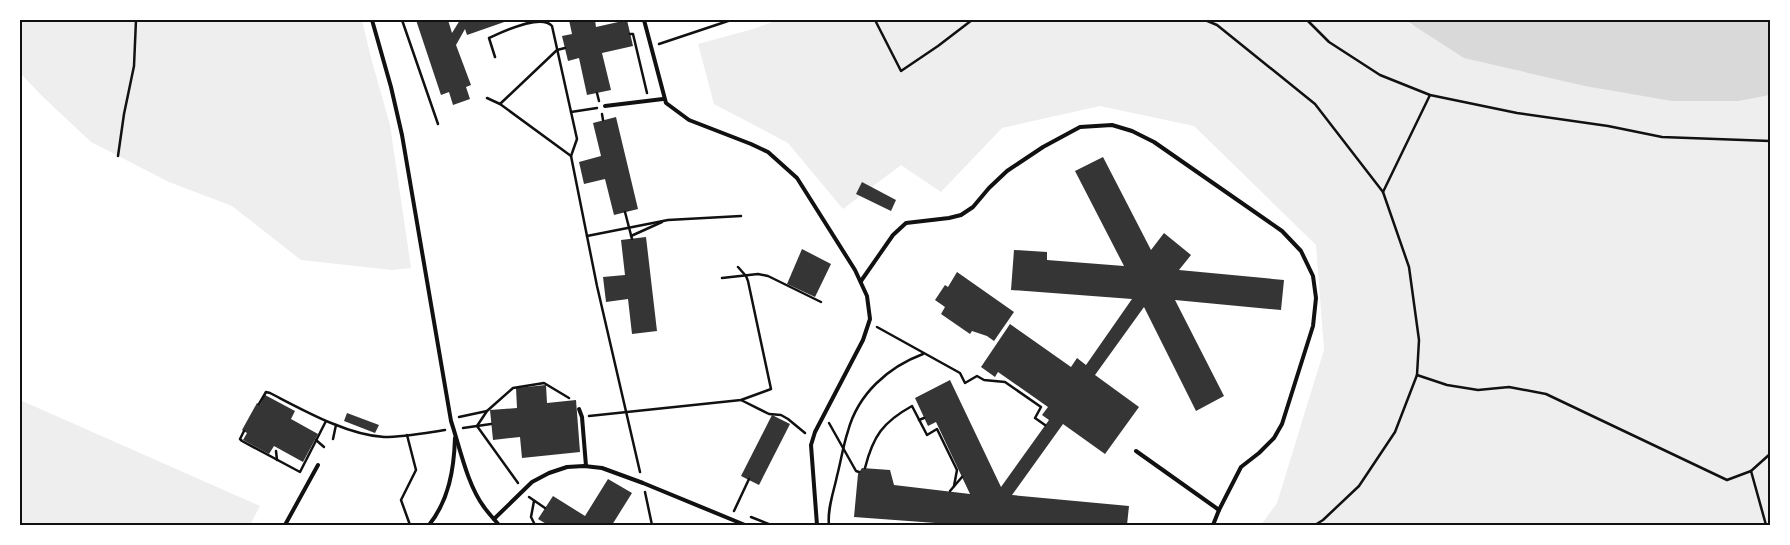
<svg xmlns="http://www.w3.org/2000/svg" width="1790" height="545" viewBox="0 0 1790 545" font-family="Inter,sans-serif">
  <rect width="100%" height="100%" fill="#fff"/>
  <g fill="#eee">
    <polygon points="20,20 362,20 371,58 390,125 411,268 392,270 301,260 232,206 169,182 91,142 41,95 20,73"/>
    <polygon points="778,20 1405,20 1411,25 1739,101 1770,95 1770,525 1261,525 1277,503 1324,350 1316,245 1194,126 1100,106 1002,128 941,192 901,165 843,209 788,143 714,104 698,44 753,29"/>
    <polygon points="20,400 260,506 250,525 20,525"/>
  </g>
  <polygon fill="#d9d9d9" points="1405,20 1770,20 1770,95 1739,101 1672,101 1585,86 1464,58"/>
  <g fill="#353535">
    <polygon points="416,20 448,20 452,33 460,20 510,20 467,35 465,29 456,45 471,85 466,87 470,99 453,105 449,92 441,95"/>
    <polygon points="569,20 595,20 596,27 627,20 633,46 602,53 611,90 587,95 579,58 568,61 562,36 572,34"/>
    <polygon points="616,117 638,209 614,215 605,179 584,184 579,162 601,156 593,123"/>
    <polygon points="1103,157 1151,250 1164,233 1191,255 1179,270 1284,280 1281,310 1175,300 1224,396 1196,411 1144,307 1095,375 1139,407 1105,454 1063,424 1012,495 1129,506 1127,525 963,525 854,517 858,474 862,468 890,470 894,485 970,494 936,422 928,426 915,398 950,380 1001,487 1049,420 1042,415 1048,407 998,372 995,377 981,367 1010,324 1071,367 1077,358 1086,365 1132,299 1011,290 1014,250 1047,252 1047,260 1124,266 1075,171"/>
    <polygon points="862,182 896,200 891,211 856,194"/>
    <polygon points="646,237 657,331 632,334 628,299 606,302 603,277 625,275 621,240"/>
    <polygon points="802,249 831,264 815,297 787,284"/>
    <polygon points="957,272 1014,312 994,341 987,336 972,331 970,334 941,314 945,307 935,300 945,285 948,287"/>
    <polygon points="546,385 547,403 576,400 580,452 522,458 520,437 493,440 490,410 517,408 516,388"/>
    <polygon points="265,395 295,411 291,419 318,434 303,462 274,446 269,454 243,440 247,433 242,430 257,403 260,405"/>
    <polygon points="347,413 379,425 375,433 344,421"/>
    <polygon points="772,415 790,424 759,485 741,476"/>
    <polygon points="608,479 632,493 612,525 548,525 538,519 553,496 585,516"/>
  </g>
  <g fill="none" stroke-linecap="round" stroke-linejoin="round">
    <g stroke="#111" stroke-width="2.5">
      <polyline points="402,20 438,124"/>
      <polyline points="875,20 901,71 938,46 972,20"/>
      <polyline points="1205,20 1217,25 1315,104 1383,192 1409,267 1419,340 1417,375 1395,432 1359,486 1323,520 1315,525"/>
      <polyline points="1307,20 1329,42 1380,75 1430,95 1517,113 1608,126 1662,137 1770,141"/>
      <polyline points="630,34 633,34 647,93"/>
      <polyline points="659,44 731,20"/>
      <path d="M495 57 489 38C502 32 541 13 552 26L577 139 571 156 597 286 640 472"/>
      <polyline points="597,93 599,101"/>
      <polyline points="487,98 500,104 571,156"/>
      <polyline points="500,104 557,50 565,48"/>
      <polyline points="571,112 597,108"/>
      <polyline points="602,114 603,120"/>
      <polyline points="118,156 124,114 134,66 136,20"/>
      <polyline points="1383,192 1430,95"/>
      <polyline points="625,212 632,239"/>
      <polyline points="587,236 668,220 741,216"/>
      <polyline points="631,236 662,222"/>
      <polyline points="722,278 758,274 768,276 821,302"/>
      <polyline points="877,327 960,373 965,383 977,376 984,380 1005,382 1041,407 1035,418 1045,425"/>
      <polyline points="1417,375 1447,385 1478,390 1509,387 1546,394 1727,480 1751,471 1770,454"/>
      <polyline points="741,400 769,414 781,415 788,419 805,433"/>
      <path d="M259 404 266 392 270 393C303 410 347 435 384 437 404 437 425 433 445 430"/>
      <polyline points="589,416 741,400 771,389 748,281 746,276 738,267"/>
      <polyline points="459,417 487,411"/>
      <polyline points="919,420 924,418"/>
      <polyline points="829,423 856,471 859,472"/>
      <polyline points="463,428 491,424"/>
      <polyline points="244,431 240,439 242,441 300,472 326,421"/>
      <polyline points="407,435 416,470 401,500 410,525"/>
      <polyline points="333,439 336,425"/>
      <polyline points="316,440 324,447"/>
      <polyline points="276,451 277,460"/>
      <path d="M865 468C873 436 883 422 912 406L927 435 937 429 957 470 954 486"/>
      <polyline points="1751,471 1766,525"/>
      <polyline points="518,483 477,426 487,411 513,388 544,383 569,398"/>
      <polyline points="950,491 962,477"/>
      <polyline points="645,492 652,525"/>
      <polyline points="529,497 545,508"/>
      <polyline points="534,501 531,517 535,525"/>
      <polyline points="734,511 749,479"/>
      <polyline points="751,517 771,525"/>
      <path d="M829 525C827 509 834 491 837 476 841 461 843 446 848 431 858 394 888 367 923 354"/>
    </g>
    <g stroke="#111" stroke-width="4">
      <path d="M372 20 391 87 402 135 451 421C460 448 467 484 484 507 488 513 494 519 499 525"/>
      <polyline points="644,20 666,103 689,120 751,144 768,152 797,178 855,270 867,296 870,319 863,340 815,432 811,445 817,525"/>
      <polyline points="605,106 663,99"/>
      <polyline points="861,281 893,235 906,223 949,218 961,215 973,207 989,188 1007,171 1043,147 1080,127 1112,125 1132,131 1154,142 1282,231 1301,251 1313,276 1316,298 1313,326 1282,424 1274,438 1259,453 1241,467 1219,510 1213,525"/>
      <polyline points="579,409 582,417 586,466"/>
      <polyline points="1136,451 1219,510"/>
      <polyline points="494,519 532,482 549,473 567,467 584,466 602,468 643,483 745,525"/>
      <polyline points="285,525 318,465"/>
      <path d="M429 525C449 500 454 469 455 438"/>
    </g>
  </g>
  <rect width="1790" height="545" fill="none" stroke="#ffffff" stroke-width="42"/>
  <rect x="21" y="21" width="1748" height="503" fill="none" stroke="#111" stroke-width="2"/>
</svg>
